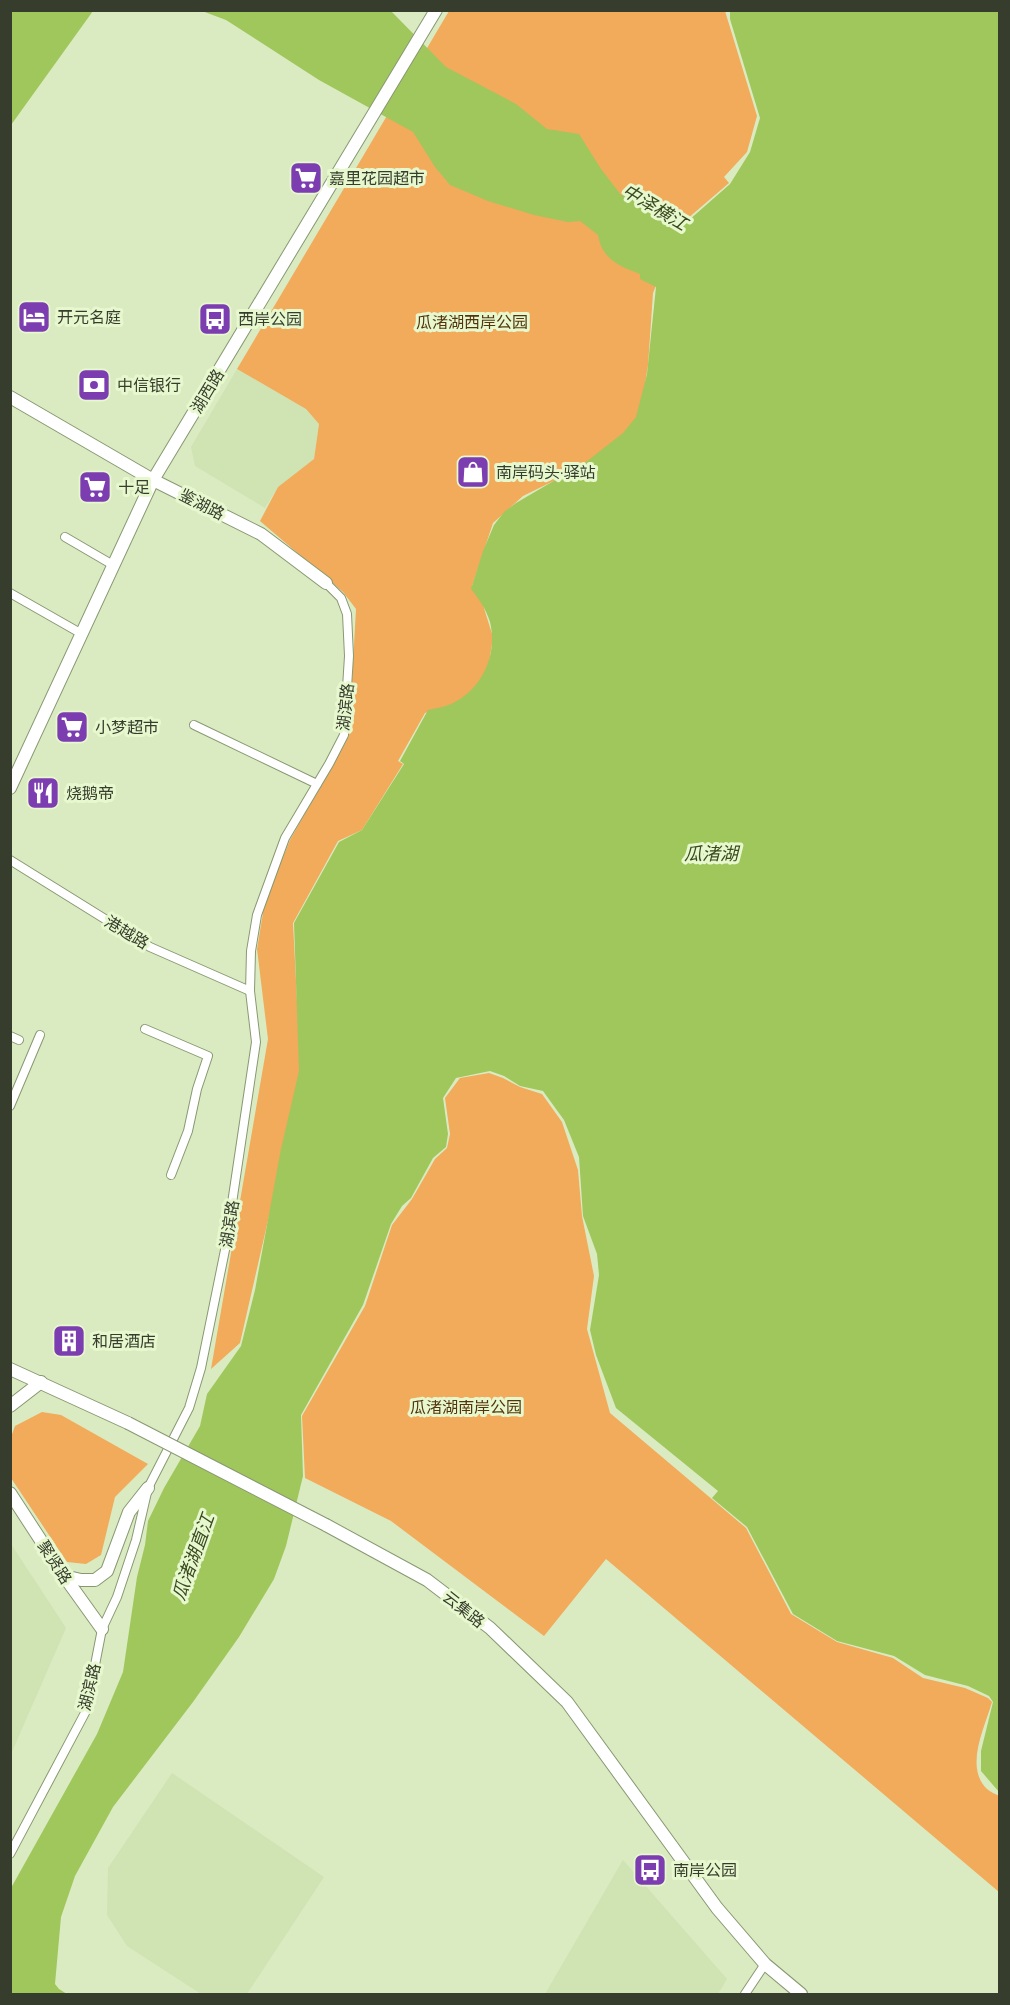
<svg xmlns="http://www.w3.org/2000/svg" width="1010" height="2005" viewBox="0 0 1010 2005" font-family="'PT Sans Narrow','Noto Sans SC',sans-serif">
  <rect width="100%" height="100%" fill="#daebc2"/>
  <g fill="#cfe3b3">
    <polygon points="237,369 306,409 319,424 314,459 278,487 265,508 195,466 191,447"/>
    <polygon points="11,1544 66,1628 11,1754 10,1544"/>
    <polygon points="172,1773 324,1877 247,1994 201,1994 127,1946 107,1915 108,1868"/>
    <polygon points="623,1860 727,1979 718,1994 545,1994"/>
  </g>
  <g fill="#f2aa5b">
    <polygon points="449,11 725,11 757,116 747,152 724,177 729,183 680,225 653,293 648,365 639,423 588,464 523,496 493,523 472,586 483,605 493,637 487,676 461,702 425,713 398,761 403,764 362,830 338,841 293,923 300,1059 298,1089 240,1343 211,1369 268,1039 257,949 265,901 290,840 349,736 356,609 343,592 260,521 278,487 314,459 319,424 306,409 237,369"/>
    <path d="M489 1073 503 1078 520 1087 542 1094 562 1122 578 1170 582 1216 594 1276 587 1329 610 1413 746 1528 791 1614 837 1642 893 1658 923 1678 965 1688 988 1698 992 1702C985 1727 964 1767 987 1789 990 1792 996 1794 999 1796V1892L606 1559 544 1636 391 1521 305 1478 302 1416 365 1306 392 1225 412 1199 435 1159 447 1148 450 1134 445 1098 460 1078Z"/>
    <polygon points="42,1412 61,1415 148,1464 115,1497 101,1555 86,1564 67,1562 11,1478 11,1437 15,1426"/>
  </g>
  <g fill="#a0c75c">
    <polygon points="11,10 93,11 11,125 10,11"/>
    <path d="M202 11H391L446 67 516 104 547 129 579 134 601 169 621 195H640L680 228 730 184 750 152 760 118 730 19V11H999V1792L981 1771V1751L993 1702 989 1696 968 1686 925 1675 894 1656 837 1641 793 1614 747 1527 712 1498 718 1491 616 1408 596 1355 590 1330 599 1275 597 1254 583 1216 579 1157 564 1120 543 1091 520 1086 504 1076 490 1071 456 1078 443 1098 448 1134 446 1147 433 1158 411 1198 402 1206 391 1224 363 1305 301 1415 303 1476 286 1546 274 1579 239 1637 193 1702 113 1807 75 1876 61 1917 55 1984 59 1989 67 1994H11V1888L97 1734 123 1672 137 1577 145 1545 148 1521 164 1488 200 1426 207 1394 241 1346 255 1290 281 1149 299 1071 294 923 339 842 362 830 404 764 400 761 428 710C435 708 444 707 451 704 482 690 498 655 490 622 486 609 479 599 471 589L483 551 494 525 504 512 516 503 586 462 623 433 636 417 647 374 656 287 640 279V274C619 266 602 259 598 235L580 221 568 222 534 215 488 201 450 185 435 167 413 132 319 80 226 20Z"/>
  </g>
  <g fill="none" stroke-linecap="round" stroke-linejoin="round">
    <g stroke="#889872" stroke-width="10">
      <g id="street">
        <polyline points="65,537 113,565"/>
        <polyline points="10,593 82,634"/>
        <polyline points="194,725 317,784"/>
        <polyline points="10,860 150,947 250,991"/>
        <polyline points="145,1029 208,1056 197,1089 188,1131 171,1175"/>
        <polyline points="10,1036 19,1040"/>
        <polyline points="10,1106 40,1035"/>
        <polyline points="10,1854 86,1711 102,1629 117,1597 136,1540 148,1488 189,1408 201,1368 225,1250 256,1042 250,991 251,951 257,915 285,838 329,764 344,735 349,656 347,614 341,598 326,583"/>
        <polyline points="745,1994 765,1964"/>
      </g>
    </g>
    <g stroke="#889872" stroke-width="14">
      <g id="secondary">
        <polyline points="10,397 153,480 261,534 326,583"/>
        <polyline points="10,788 153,480 436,10"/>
        <polyline points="10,1369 128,1423"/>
        <polyline points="10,1406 41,1382"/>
        <polyline points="10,1493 64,1576 102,1629"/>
        <polyline points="326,1525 427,1580 490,1628 567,1702 717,1908 765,1964 801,1994"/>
        <polyline points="64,1576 81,1580 95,1580 107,1571 129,1512 148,1488"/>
      </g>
    </g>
    <use href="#street" stroke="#fff" stroke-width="8"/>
    <use href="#secondary" stroke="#fff" stroke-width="12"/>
    <g stroke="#889872" stroke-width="14" stroke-linecap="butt">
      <polyline id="secondary-bridge" points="128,1423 326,1525"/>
    </g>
    <use href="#secondary-bridge" stroke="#fff" stroke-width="12"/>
  </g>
  <defs>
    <g id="supermarket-square" transform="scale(1.725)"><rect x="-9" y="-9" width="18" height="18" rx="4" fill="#7c3db1" stroke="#e7f8cf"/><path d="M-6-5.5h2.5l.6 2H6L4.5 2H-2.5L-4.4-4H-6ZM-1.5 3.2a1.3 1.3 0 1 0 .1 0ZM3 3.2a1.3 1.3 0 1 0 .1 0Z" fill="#fff"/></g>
    <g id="hotel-square" transform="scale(1.725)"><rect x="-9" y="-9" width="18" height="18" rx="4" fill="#7c3db1" stroke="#e7f8cf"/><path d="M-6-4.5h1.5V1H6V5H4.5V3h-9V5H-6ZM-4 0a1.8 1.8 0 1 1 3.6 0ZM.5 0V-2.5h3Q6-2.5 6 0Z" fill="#fff"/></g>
    <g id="bus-square" transform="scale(1.725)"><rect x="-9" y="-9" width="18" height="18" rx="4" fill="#7c3db1" stroke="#e7f8cf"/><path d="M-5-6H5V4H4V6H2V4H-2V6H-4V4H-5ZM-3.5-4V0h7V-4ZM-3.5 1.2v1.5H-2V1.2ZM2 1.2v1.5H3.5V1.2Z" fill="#fff"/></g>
    <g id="bank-square" transform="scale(1.725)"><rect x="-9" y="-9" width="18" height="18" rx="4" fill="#7c3db1" stroke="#e7f8cf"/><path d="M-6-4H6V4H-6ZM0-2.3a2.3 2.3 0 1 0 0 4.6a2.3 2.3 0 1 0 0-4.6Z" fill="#fff"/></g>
    <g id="shop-square" transform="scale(1.725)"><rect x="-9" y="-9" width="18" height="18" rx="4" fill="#7c3db1" stroke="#e7f8cf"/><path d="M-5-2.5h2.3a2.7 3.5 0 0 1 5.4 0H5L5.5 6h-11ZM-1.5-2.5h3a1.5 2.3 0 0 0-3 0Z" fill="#fff"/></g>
    <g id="restaurant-square" transform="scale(1.725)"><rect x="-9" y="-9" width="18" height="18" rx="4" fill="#7c3db1" stroke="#e7f8cf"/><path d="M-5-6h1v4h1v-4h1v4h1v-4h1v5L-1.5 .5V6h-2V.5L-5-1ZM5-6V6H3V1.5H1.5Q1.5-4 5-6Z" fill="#fff"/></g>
    <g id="building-square" transform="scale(1.725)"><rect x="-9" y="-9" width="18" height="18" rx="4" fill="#7c3db1" stroke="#e7f8cf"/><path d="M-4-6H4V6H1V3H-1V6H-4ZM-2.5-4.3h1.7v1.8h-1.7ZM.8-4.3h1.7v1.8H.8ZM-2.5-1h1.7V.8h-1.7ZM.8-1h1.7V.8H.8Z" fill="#fff"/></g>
  </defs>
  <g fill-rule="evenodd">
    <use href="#supermarket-square" x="306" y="178"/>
    <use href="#hotel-square" x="34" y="317"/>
    <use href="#bus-square" x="215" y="319"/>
    <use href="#bank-square" x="94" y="385"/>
    <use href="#shop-square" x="473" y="472"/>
    <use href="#supermarket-square" x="95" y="487"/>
    <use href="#supermarket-square" x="72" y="727"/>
    <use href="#restaurant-square" x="43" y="793"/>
    <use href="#building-square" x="69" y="1341"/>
    <use href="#bus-square" x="650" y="1870"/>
  </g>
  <g text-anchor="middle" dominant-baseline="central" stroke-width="6" stroke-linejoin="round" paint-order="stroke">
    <g font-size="16" fill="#373d2d" stroke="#e7f8cf" text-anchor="start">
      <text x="329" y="178">嘉里花园超市</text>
      <text x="57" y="317">开元名庭</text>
      <text x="238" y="319">西岸公园</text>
      <text x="117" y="385">中信银行</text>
      <text x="496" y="472">南岸码头·驿站</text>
      <text x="118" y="487">十足</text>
      <text x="95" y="727">小梦超市</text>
      <text x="66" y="793">烧鹅帝</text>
      <text x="92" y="1341">和居酒店</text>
      <text x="673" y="1870">南岸公园</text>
    </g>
    <g font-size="16" fill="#54340d" stroke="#e7f8cf">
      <text x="472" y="322">瓜渚湖西岸公园</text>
      <text x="466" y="1407">瓜渚湖南岸公园</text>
    </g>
    <g font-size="16" fill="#373d2d" stroke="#e7f8cf">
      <text transform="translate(207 391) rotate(-59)">湖西路</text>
      <text transform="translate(202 504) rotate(27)">鉴湖路</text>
      <text transform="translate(345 707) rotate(-84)">湖滨路</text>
      <text transform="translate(127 932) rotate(31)">港越路</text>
      <text transform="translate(229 1224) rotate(-81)">湖滨路</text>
      <text transform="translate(55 1562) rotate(57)">聚贤路</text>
      <text transform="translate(464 1609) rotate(38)">云集路</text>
      <text transform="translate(89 1687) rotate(-77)">湖滨路</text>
    </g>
    <g font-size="18" font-style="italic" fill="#3a4a1e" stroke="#e7f8cf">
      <text transform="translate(655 207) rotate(31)">中泽横江</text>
      <text x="711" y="853">瓜渚湖</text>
      <text transform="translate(193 1557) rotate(-70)">瓜渚湖直江</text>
    </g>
  </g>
  <rect width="1010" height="2005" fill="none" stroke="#373d2d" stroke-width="24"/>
</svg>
